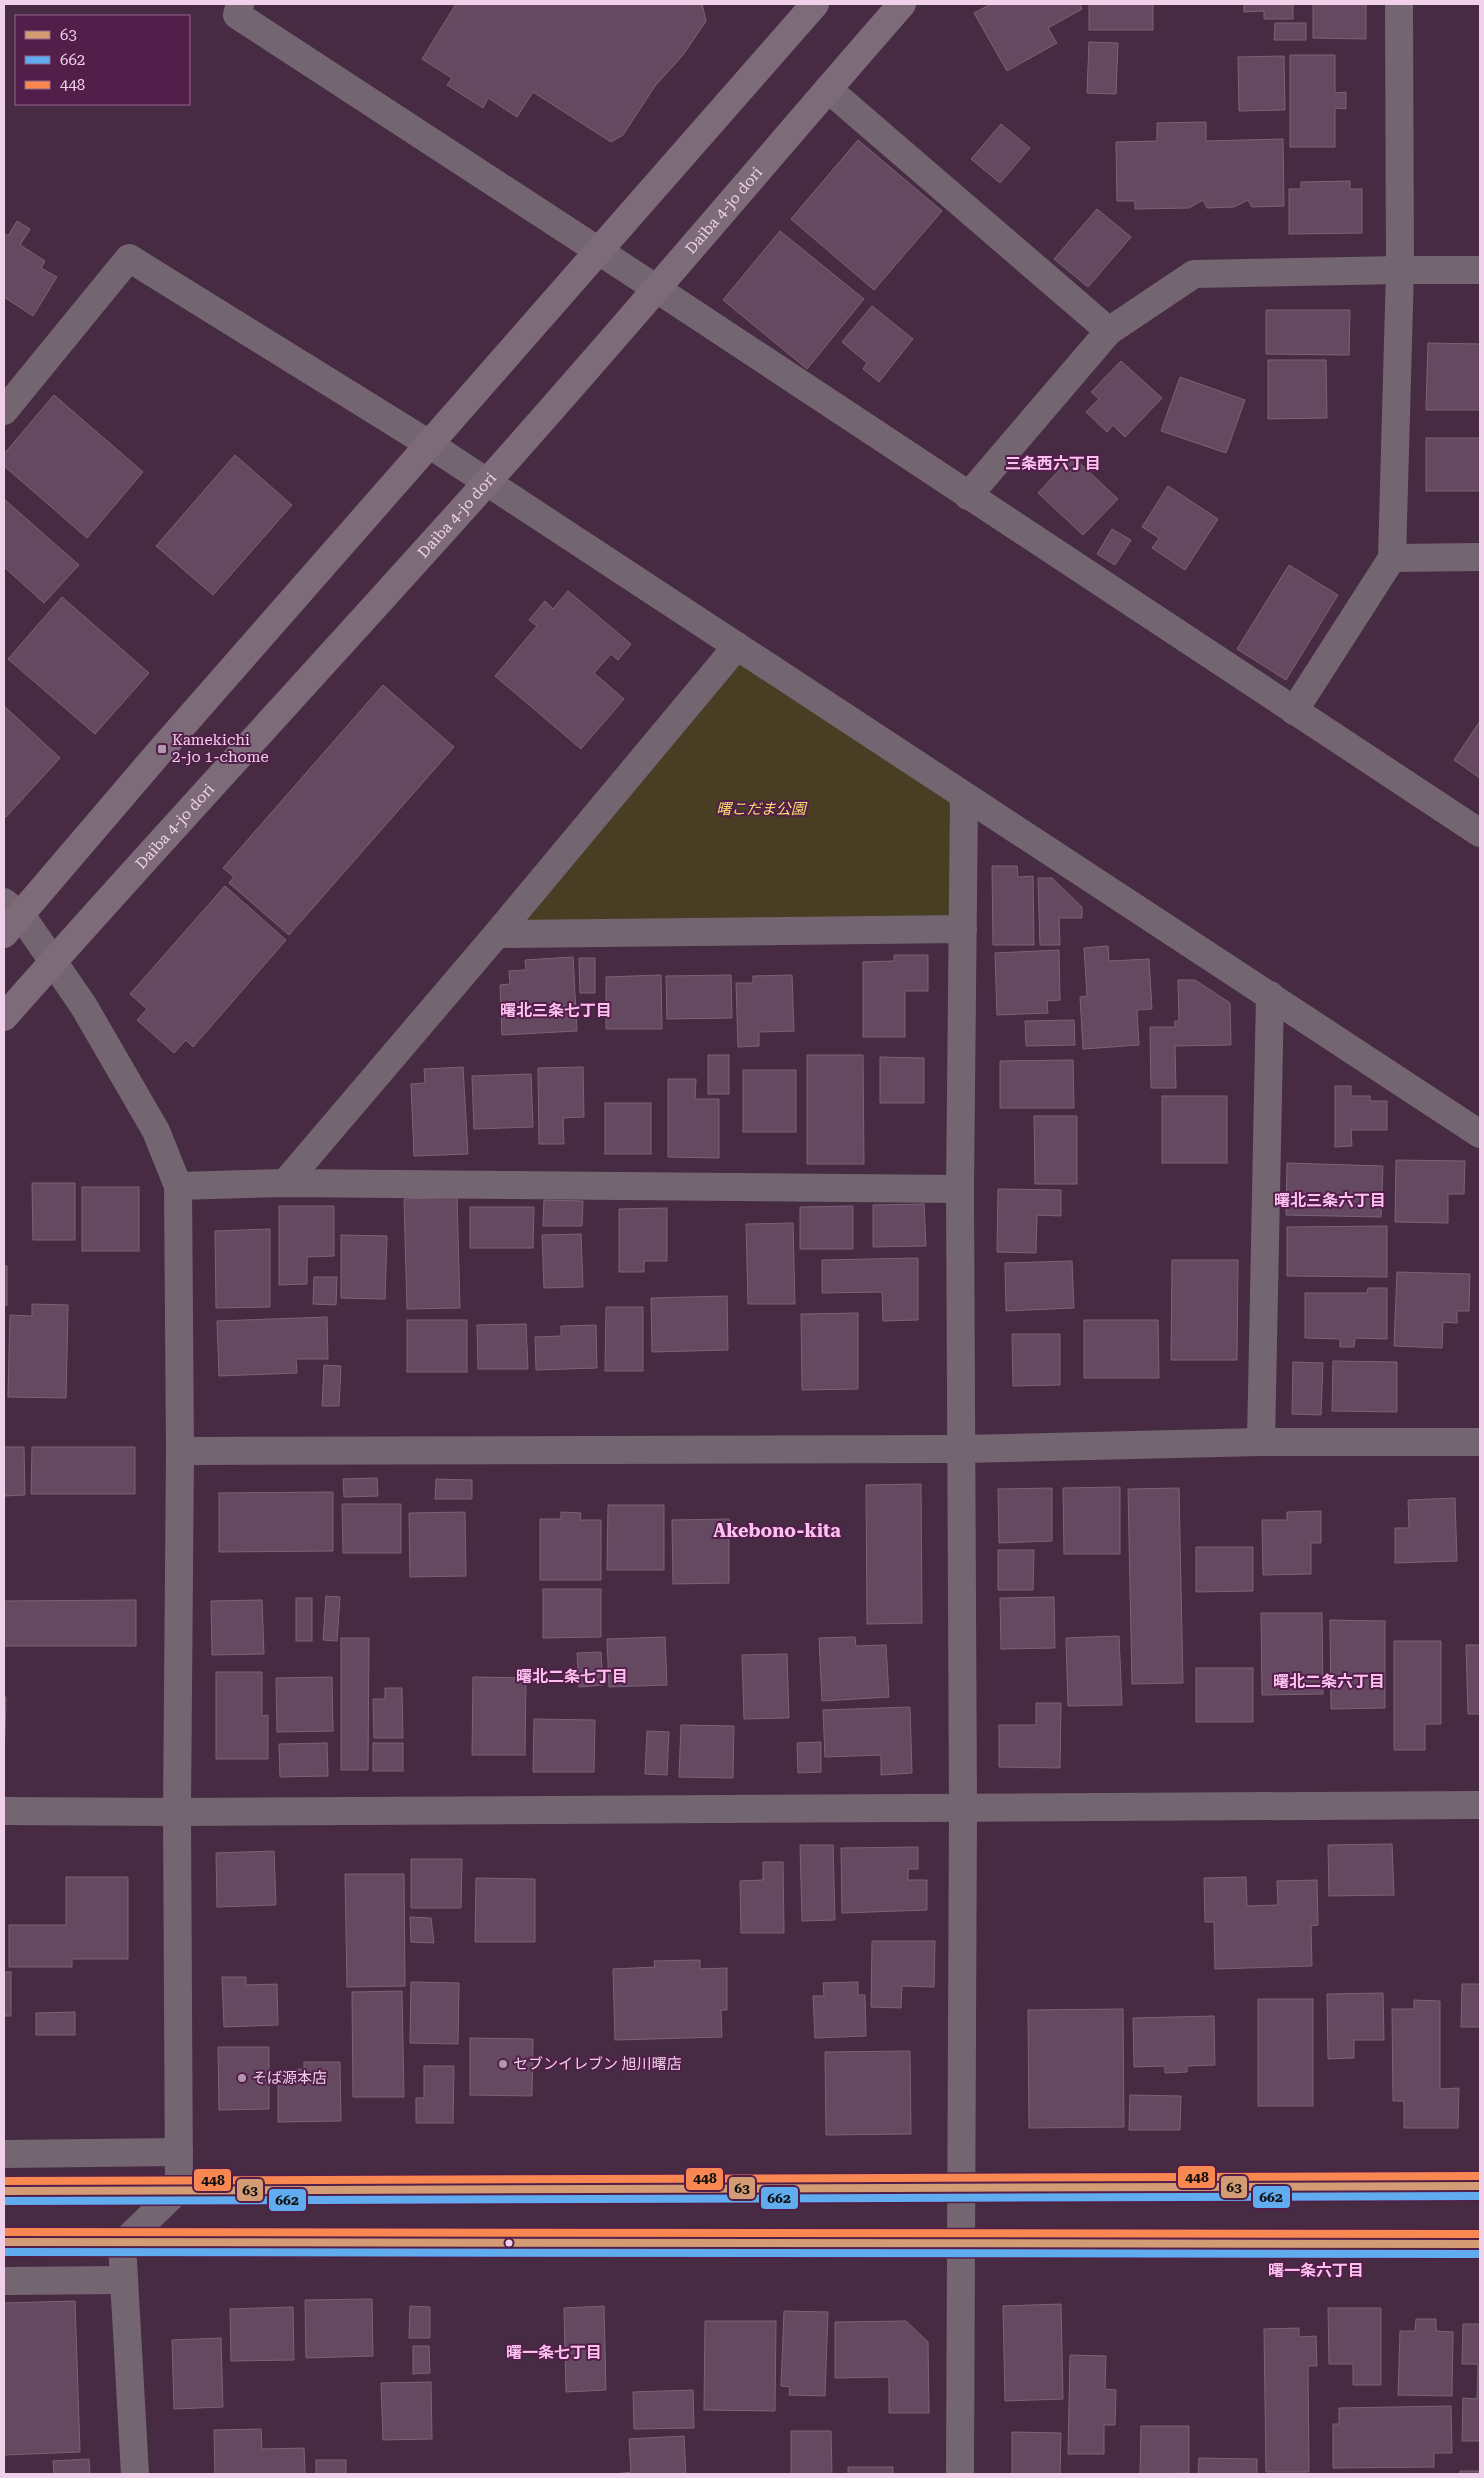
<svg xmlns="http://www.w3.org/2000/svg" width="1484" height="2478" viewBox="0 0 1484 2478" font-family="'Roboto Serif','Noto Sans JP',serif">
  <rect width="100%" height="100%" fill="#462b42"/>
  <polygon fill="#493d23" points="737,646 964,797 963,929 497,934"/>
  <g fill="#654960" stroke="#7b6477">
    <polygon points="456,4 702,4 706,21 683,55 655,86 623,135 611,142 533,92 517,117 488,98 483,108 447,85 452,78 422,59"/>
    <polygon points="991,4 1080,4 1082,9 1048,28 1057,43 1007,71 974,13"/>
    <rect x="1089" y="4" width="64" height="26"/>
    <polygon points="1244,4 1293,4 1293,19 1264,19 1264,11 1244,12"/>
    <polygon points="1313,4 1366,4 1366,39 1313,38"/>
    <polygon points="1275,23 1306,23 1306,40 1274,40"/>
    <polygon points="1089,42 1118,43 1116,94 1087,93"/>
    <polygon points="1290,55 1335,55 1335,93 1346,92 1346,109 1335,108 1335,147 1290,147"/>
    <polygon points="1284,56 1285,110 1239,111 1238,57"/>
    <polygon points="1206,122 1206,141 1283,139 1284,206 1252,207 1248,200 1234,207 1207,208 1203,200 1189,208 1135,209 1135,201 1117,201 1116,142 1157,141 1157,123"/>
    <polygon points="1001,124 1030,148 1000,183 971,159"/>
    <polygon points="858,140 942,211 874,290 791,219"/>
    <polygon points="1350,181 1350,189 1362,189 1362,233 1289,234 1289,189 1301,189 1301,182"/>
    <polygon points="1097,209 1131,237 1088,287 1054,259"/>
    <polygon points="17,221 30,229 20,245 45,261 41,268 57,277 33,316 4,297 4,233 8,236"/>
    <polygon points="780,231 864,299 807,369 723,300"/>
    <polygon points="872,306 913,339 879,382 863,369 867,363 842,342"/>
    <polygon points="1266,310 1350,310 1349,355 1266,354"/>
    <polygon points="1428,343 1480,344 1480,410 1426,410"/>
    <polygon points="1268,360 1326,360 1327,418 1268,419"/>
    <polygon points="1121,361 1162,398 1125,437 1113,425 1107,432 1086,412 1099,399 1091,392"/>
    <polygon points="1180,377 1245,400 1226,453 1161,431"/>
    <polygon points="54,395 143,472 87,538 4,466 4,454"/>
    <rect x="1426" y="438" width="54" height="53"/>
    <polygon points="235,455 292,505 213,595 156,546"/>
    <polygon points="1072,456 1118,499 1083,535 1038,493"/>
    <polygon points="1168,486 1218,519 1185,570 1152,548 1159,538 1142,527"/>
    <polygon points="4,499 79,565 44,603 4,567"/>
    <polygon points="1112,529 1131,540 1115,565 1097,554"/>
    <polygon points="1289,565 1338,595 1286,680 1237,649"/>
    <polygon points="568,591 631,644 618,660 611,654 594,673 624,699 581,749 495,676 537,626 529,620 545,601 553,609"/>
    <polygon points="62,597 149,673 95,734 8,659"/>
    <polygon points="383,685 454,747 289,935 229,883 234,877 223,868"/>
    <polygon points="4,706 60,758 6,817 4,815"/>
    <polygon points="1480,721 1480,778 1454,760"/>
    <polygon points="992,866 1017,866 1018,877 1033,876 1034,945 993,945"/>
    <polygon points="1038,878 1052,878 1082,907 1082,918 1059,918 1060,945 1040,945"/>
    <polygon points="225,886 286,940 193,1047 186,1040 174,1053 137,1020 147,1009 130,994"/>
    <polygon points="1108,946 1109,961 1149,959 1152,1009 1137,1010 1139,1045 1083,1049 1080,997 1087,996 1084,948"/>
    <polygon points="1059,950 1060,1000 1047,1001 1048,1013 997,1015 995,953"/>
    <polygon points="894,955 928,955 928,991 905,991 905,1037 863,1037 863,962 894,961"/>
    <polygon points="573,957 577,1031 502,1035 500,985 510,984 509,971 526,970 525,960"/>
    <polygon points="579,958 595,958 595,993 580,993"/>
    <polygon points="661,975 662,1029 606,1029 606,977"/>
    <polygon points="731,975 732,1018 667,1019 666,976"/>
    <polygon points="792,975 794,1031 759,1032 759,1046 738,1047 736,983 753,983 753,976"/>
    <polygon points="1178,980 1195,980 1230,1003 1231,1045 1175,1046 1176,1088 1151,1088 1150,1027 1175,1027 1175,1021 1179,1021"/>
    <polygon points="1074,1020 1075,1045 1026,1046 1025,1021"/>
    <rect x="708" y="1055" width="21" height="39"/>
    <polygon points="807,1055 863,1055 864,1164 807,1164"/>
    <polygon points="880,1057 924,1058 924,1103 880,1103"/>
    <polygon points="1073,1060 1074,1108 1000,1108 1000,1061"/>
    <polygon points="463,1067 468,1154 414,1156 411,1084 425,1083 424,1069"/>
    <polygon points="583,1067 584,1117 563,1118 564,1144 539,1144 538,1068"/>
    <rect x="743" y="1070" width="53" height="62"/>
    <polygon points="531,1074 533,1127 474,1129 472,1076"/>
    <polygon points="668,1079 696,1079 695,1099 719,1099 719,1158 668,1157"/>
    <polygon points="1335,1086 1351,1086 1351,1096 1370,1096 1370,1101 1387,1101 1387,1130 1351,1130 1352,1146 1335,1147"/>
    <rect x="1162" y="1096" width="65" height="67"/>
    <rect x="605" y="1103" width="46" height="51"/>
    <polygon points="1034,1116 1077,1116 1077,1184 1035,1184"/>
    <polygon points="1396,1160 1465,1161 1464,1194 1448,1194 1448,1223 1395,1222"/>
    <polygon points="1287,1163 1383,1166 1381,1217 1286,1215"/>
    <polygon points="32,1183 75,1183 75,1240 33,1240"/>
    <rect x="82" y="1187" width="57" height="64"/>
    <polygon points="998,1189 1061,1190 1061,1216 1037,1215 1036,1253 997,1252"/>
    <polygon points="457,1197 460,1308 407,1309 404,1199"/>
    <polygon points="544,1200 583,1201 582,1226 543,1226"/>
    <polygon points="924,1204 926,1246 873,1247 873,1205"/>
    <polygon points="279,1206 334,1206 334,1256 307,1257 307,1284 279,1285"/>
    <polygon points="853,1206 853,1249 800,1249 800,1207"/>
    <polygon points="470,1207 534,1207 533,1248 470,1248"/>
    <polygon points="667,1208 667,1261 644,1261 644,1272 619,1272 619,1209"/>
    <polygon points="793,1223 795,1304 748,1304 746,1224"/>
    <polygon points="1387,1226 1387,1277 1287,1276 1287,1227"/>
    <polygon points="270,1229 270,1307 216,1308 215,1231"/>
    <polygon points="581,1234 583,1287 544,1288 542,1235"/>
    <polygon points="341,1235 387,1236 385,1299 341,1298"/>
    <polygon points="918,1258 918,1320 883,1321 882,1292 822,1293 822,1260"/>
    <polygon points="1172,1260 1238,1260 1237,1360 1171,1360"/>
    <polygon points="1072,1261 1074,1308 1006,1311 1005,1263"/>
    <rect x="4" y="1266" width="3" height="39"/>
    <polygon points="1397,1272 1470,1274 1469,1311 1457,1311 1457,1323 1443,1322 1442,1348 1394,1346"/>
    <polygon points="314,1277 337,1277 336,1305 313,1304"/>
    <polygon points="1368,1288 1387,1288 1387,1339 1355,1338 1354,1347 1340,1347 1340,1339 1305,1338 1305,1293 1367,1293"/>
    <polygon points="727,1296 728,1350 652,1352 651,1298"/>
    <polygon points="32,1304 68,1305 66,1398 8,1397 10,1315 32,1316"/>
    <polygon points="606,1307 643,1307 643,1371 605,1371"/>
    <polygon points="858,1313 858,1389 802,1390 801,1314"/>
    <polygon points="327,1317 328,1359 296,1359 297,1373 219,1376 217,1321"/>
    <rect x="407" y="1320" width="60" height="52"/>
    <polygon points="1084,1320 1158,1320 1159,1378 1084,1378"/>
    <polygon points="526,1324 528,1369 478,1369 477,1325"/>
    <polygon points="596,1325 597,1368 536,1370 535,1337 561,1336 561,1326"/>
    <polygon points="1012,1334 1060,1334 1060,1385 1013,1386"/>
    <polygon points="1333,1361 1397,1362 1397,1412 1332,1411"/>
    <polygon points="1293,1362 1323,1363 1321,1415 1292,1414"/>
    <polygon points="324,1365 341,1366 339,1406 322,1406"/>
    <polygon points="4,1447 24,1447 25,1495 4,1496"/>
    <polygon points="32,1447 135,1447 135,1494 31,1494"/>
    <polygon points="377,1478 378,1496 344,1497 343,1479"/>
    <polygon points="436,1479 472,1480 472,1499 435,1499"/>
    <polygon points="921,1484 922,1623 867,1624 866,1485"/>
    <polygon points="1120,1487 1120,1554 1064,1554 1063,1488"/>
    <polygon points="1052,1488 1052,1541 999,1543 998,1489"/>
    <polygon points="1179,1488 1183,1683 1132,1684 1128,1489"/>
    <polygon points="333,1492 333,1551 219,1552 219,1493"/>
    <polygon points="1455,1498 1457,1561 1395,1563 1395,1528 1409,1528 1408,1500"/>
    <polygon points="342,1504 401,1504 401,1553 343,1553"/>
    <polygon points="608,1505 664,1505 664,1570 607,1570"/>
    <polygon points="1321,1511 1321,1543 1311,1543 1311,1574 1263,1575 1262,1520 1287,1520 1287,1512"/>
    <polygon points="465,1512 466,1576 410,1577 409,1513"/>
    <polygon points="561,1512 581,1513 580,1520 601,1520 601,1580 540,1580 540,1519 561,1519"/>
    <polygon points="729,1519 729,1583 673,1584 672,1520"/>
    <polygon points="1196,1547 1253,1547 1253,1591 1196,1592"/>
    <polygon points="998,1550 1034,1550 1033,1590 998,1590"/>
    <polygon points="543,1589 601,1589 601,1637 543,1638"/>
    <polygon points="326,1596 340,1597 337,1641 323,1640"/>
    <polygon points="1054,1597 1055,1648 1001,1649 1000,1598"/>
    <rect x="296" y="1598" width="16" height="43"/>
    <polygon points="136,1600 136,1646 4,1646 4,1601"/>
    <polygon points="262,1600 264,1654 212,1655 211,1601"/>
    <polygon points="1261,1613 1322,1613 1323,1694 1262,1695"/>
    <polygon points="1330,1620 1385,1621 1385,1708 1331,1709"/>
    <polygon points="1119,1636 1122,1705 1068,1706 1066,1638"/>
    <polygon points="665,1637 667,1685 609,1687 607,1639"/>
    <polygon points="855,1637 856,1646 886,1645 889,1697 822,1701 819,1638"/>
    <polygon points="341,1638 369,1638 368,1770 341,1770"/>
    <polygon points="1394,1641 1441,1641 1441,1724 1425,1724 1425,1750 1394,1750"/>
    <polygon points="1466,1645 1480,1645 1480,1714 1468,1714"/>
    <polygon points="601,1652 603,1685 579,1687 577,1653"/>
    <polygon points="787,1654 789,1718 744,1719 742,1655"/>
    <rect x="1196" y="1668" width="57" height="54"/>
    <polygon points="216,1672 262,1672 262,1716 268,1715 268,1759 216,1759"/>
    <polygon points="332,1677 333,1731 277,1732 276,1678"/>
    <polygon points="473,1677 526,1678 525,1755 472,1755"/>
    <polygon points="385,1688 402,1688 403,1738 374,1738 373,1699 385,1699"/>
    <polygon points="4,1697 6,1697 4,1763"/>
    <polygon points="1036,1703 1061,1703 1060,1768 999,1767 999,1725 1036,1725"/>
    <polygon points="910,1707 912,1773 881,1775 881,1755 825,1757 823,1710"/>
    <polygon points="534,1719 595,1720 594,1772 533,1772"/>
    <polygon points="681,1725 734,1726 733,1778 679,1777"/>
    <polygon points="647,1731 669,1732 667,1775 645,1774"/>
    <polygon points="821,1742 821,1772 798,1773 797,1743"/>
    <polygon points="327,1743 328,1776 280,1777 279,1744"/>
    <rect x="373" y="1743" width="30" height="28"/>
    <polygon points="1392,1844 1394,1895 1329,1896 1328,1845"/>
    <polygon points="800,1845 833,1845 835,1920 802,1921"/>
    <polygon points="918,1847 918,1869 908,1869 908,1880 927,1880 927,1910 842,1913 841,1848"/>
    <polygon points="274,1851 276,1905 217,1907 216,1853"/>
    <polygon points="411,1859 462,1859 461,1908 411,1908"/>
    <polygon points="763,1862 783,1862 784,1933 741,1933 740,1881 763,1880"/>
    <polygon points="345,1874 404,1874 405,1986 347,1987"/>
    <polygon points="66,1877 128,1877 128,1959 72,1959 72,1967 9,1967 9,1925 66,1925"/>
    <polygon points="1246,1877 1247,1906 1278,1905 1277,1881 1317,1880 1318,1925 1311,1926 1312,1966 1215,1969 1214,1922 1205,1922 1204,1878"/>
    <polygon points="476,1878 535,1879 535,1942 475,1942"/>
    <polygon points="410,1917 431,1918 434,1943 411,1942"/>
    <polygon points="872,1941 935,1941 934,1987 902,1986 901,2008 871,2007"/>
    <polygon points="700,1960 700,1969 727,1968 727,2010 721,2010 722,2037 615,2040 613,1969 655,1967 654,1961"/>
    <rect x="4" y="1972" width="7" height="44"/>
    <polygon points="222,1977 246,1977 246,1985 277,1984 278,2025 224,2027"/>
    <polygon points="411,1982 459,1983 458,2044 410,2043"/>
    <polygon points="858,1982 858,1995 865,1995 866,2036 815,2038 813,1996 824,1996 823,1983"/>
    <polygon points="1462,1984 1480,1984 1480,2027 1461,2027"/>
    <polygon points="402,1991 404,2097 353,2097 352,1992"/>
    <polygon points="1383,1993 1384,2040 1354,2040 1354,2058 1328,2059 1327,1994"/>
    <rect x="1258" y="1999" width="55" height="107"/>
    <polygon points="1414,2000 1440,2001 1440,2089 1459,2088 1458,2128 1404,2128 1404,2101 1393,2101 1392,2009 1414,2009"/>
    <polygon points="1123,2009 1124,2127 1029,2128 1028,2010"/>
    <polygon points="75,2012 75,2035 36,2035 36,2013"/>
    <polygon points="1214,2016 1215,2065 1187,2066 1187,2072 1165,2073 1165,2066 1134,2067 1133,2018"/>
    <polygon points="470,2038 533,2039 532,2096 470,2095"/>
    <polygon points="218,2047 269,2047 269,2109 219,2110"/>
    <polygon points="910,2051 911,2134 826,2135 825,2052"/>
    <polygon points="304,2062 340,2062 341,2121 278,2122 278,2070 304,2069"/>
    <polygon points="424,2066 454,2066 453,2123 416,2123 416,2098 424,2098"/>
    <polygon points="1130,2095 1181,2096 1180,2130 1129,2130"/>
    <polygon points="372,2299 373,2356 306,2358 305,2300"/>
    <polygon points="75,2301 80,2452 4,2455 4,2303"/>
    <polygon points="1061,2304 1063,2399 1005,2401 1003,2306"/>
    <polygon points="410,2306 430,2307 430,2338 409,2338"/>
    <polygon points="604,2306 606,2390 566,2392 564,2308"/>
    <polygon points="293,2307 294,2360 231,2361 230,2309"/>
    <polygon points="1328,2308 1381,2308 1381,2385 1353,2385 1353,2364 1329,2364"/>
    <polygon points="784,2311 828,2312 825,2396 789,2395 790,2387 781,2386"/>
    <polygon points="1416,2319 1436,2319 1436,2331 1453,2332 1452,2396 1398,2395 1400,2331 1415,2331"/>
    <polygon points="705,2321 776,2321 775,2411 704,2410"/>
    <polygon points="906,2321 928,2342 929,2413 889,2413 889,2377 835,2378 835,2322"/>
    <polygon points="1463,2324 1480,2324 1480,2441 1462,2441 1463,2398 1477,2399 1478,2364 1462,2364"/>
    <polygon points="1299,2328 1299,2337 1316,2336 1317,2366 1308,2366 1309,2472 1266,2472 1264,2329"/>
    <polygon points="221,2338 223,2407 174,2409 172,2340"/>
    <polygon points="413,2346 429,2346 430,2373 413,2374"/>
    <polygon points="1070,2355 1106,2356 1105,2389 1116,2390 1115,2425 1104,2425 1104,2454 1068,2454"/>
    <polygon points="431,2382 432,2439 383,2440 381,2383"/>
    <polygon points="693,2390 694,2428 634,2429 633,2392"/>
    <polygon points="1451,2406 1452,2453 1434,2453 1434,2467 1333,2468 1333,2424 1339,2424 1339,2408"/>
    <polygon points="1141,2426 1189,2426 1189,2473 1140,2474"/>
    <polygon points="261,2429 262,2449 304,2448 305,2474 215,2474 214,2430"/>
    <polygon points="791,2431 831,2431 832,2474 791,2474"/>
    <polygon points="1012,2432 1061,2433 1060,2474 1012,2474"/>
    <polygon points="684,2436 686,2474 616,2474 631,2472 629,2439"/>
    <polygon points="1199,2458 1257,2459 1257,2474 1198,2474"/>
    <polygon points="89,2459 90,2474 54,2474 53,2461"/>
    <rect x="316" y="2460" width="30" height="14"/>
    <rect x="848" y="2467" width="45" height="7"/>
    <rect x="1460" y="2471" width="20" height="3"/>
  </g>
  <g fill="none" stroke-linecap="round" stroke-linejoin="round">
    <g stroke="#746671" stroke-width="28">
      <polyline points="240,4 237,15 657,289 1480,833"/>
      <polyline points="828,89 1109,331"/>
      <polyline points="4,411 129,258 429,444 1480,1134"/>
      <polyline points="968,496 1109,331 1194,274 1400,270 1480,270"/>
      <polyline points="1392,558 1480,557"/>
      <polyline points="1294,711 1392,558 1400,270 1399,4"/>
      <polyline points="4,902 21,915 83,1005 156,1131 178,1186 285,1183 960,1189"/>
      <polyline points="497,934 963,929"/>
      <polyline points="285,1183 497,934 737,646"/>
      <polyline points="1261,1442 1270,995"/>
      <polyline points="180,1451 963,1449 1261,1442 1480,1442"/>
      <polyline points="4,1811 177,1812 1480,1805"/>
      <polyline points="4,2154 179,2152"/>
      <polyline points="4,2191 1480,2186"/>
      <polyline points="4,2242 1480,2244"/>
      <polyline points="122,2244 179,2189 177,1812 180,1451 178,1186"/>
      <polyline points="122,2244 135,2474"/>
      <polyline points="4,2281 124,2280"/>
      <polyline points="960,2474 963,1808 960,1189 964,797"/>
    </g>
    <g stroke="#7d6b79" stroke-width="28">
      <polyline points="4,934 162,749 815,4"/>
      <path id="s1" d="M4 1017C163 837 327 661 487 482 628 325 763 163 902 4"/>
    </g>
    <g stroke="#521f4a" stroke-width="11">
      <g id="bus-1">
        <polyline points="4,2191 1480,2186"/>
        <polyline points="4,2242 1480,2244"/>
      </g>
    </g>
    <g stroke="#521f4a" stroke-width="11">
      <g id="bus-2">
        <polyline points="4,2201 1480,2196"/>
        <polyline points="4,2252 1480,2254"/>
      </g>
    </g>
    <g stroke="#521f4a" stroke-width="11">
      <g id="bus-3">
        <polyline points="4,2181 1480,2176"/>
        <polyline points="4,2232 1480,2234"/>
      </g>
    </g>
    <use href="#bus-1" stroke="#d39c74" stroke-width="8"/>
    <use href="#bus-2" stroke="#60acee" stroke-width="8"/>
    <use href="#bus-3" stroke="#f88751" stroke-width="8"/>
  </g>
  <g fill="#b497af" stroke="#521f4a" stroke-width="2">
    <rect x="157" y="744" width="10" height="10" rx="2.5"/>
    <circle cx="503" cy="2064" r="5"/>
    <circle cx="242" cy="2078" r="5"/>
  </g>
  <circle fill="#f0d1e9" stroke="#521f4a" stroke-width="2" cx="509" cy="2243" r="4.5"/>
  <g text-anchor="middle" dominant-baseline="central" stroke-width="4" stroke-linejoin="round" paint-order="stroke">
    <g font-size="15" fill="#f0d1e9" stroke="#521f4a">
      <text stroke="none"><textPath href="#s1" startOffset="1081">Daiba 4-jo dori</textPath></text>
      <text stroke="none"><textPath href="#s1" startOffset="676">Daiba 4-jo dori</textPath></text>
      <text stroke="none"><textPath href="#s1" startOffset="256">Daiba 4-jo dori</textPath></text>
    </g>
    <g font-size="15" fill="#f0d1e9" stroke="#521f4a" text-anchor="start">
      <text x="172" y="740">Kamekichi<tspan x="172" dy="17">2-jo 1-chome</tspan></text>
      <text x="513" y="2064">セブンイレブン 旭川曙店</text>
      <text x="252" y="2078">そば源本店</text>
    </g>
    <g font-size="15" font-style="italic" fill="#fcdd6e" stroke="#521f4a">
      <text x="761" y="809">曙こだま公園</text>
    </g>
    <g font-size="16" font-weight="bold" fill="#fec0f1" stroke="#521f4a">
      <text x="1053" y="463">三条西六丁目</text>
      <text x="556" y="1010">曙北三条七丁目</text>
      <text x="1330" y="1200">曙北三条六丁目</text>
      <text x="572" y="1676">曙北二条七丁目</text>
      <text x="1329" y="1681">曙北二条六丁目</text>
      <text x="1316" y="2270">曙一条六丁目</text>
      <text x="554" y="2352">曙一条七丁目</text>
    </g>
    <g font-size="18" font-weight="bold" fill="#fec0f1" stroke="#521f4a">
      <text x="777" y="1530">Akebono-kita</text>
    </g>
  </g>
  <g stroke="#521f4a" stroke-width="2">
    <rect x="1177" y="2165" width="39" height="24" rx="5" fill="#f88751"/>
    <rect x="685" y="2167" width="39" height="24" rx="5" fill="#f88751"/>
    <rect x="193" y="2168" width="39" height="24" rx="5" fill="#f88751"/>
    <rect x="1220" y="2175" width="28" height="24" rx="5" fill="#d39c74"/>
    <rect x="728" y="2176" width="28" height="24" rx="5" fill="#d39c74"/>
    <rect x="236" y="2178" width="28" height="24" rx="5" fill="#d39c74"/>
    <rect x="1252" y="2185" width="39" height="24" rx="5" fill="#60acee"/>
    <rect x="760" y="2186" width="39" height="24" rx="5" fill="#60acee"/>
    <rect x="268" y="2188" width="39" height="24" rx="5" fill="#60acee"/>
  </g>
  <g font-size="14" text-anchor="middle" font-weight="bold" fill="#111">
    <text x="1197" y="2182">448</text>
    <text x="705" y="2183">448</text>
    <text x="213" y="2185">448</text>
    <text x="1234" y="2192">63</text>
    <text x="742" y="2193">63</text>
    <text x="250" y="2195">63</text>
    <text x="1271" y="2202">662</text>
    <text x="779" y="2203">662</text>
    <text x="287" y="2205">662</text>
  </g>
  <rect width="1484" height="2478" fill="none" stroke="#f0d1e9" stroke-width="10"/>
  <rect x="15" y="15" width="175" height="90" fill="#521f4a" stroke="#91668a"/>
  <rect x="25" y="31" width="25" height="8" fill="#d39c74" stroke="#91668a"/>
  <text x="60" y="40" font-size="15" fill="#f0d1e9">63</text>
  <rect x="25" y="56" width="25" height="8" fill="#60acee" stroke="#91668a"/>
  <text x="60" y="65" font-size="15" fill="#f0d1e9">662</text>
  <rect x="25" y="81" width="25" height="8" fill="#f88751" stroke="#91668a"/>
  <text x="60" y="90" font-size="15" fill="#f0d1e9">448</text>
</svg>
